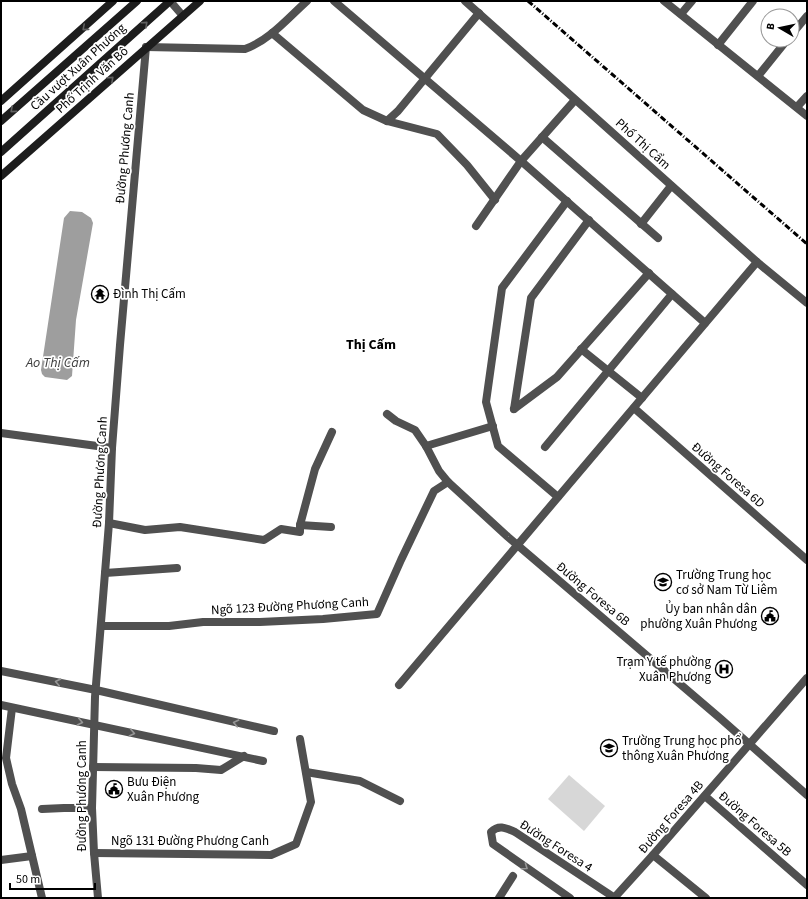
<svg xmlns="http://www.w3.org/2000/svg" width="808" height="899" viewBox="0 0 808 899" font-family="'Source Sans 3',sans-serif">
  <rect width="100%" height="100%" fill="#fff"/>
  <polygon fill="#d7d7d7" points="569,775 605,806 584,831 548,799"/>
  <polygon fill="#9e9e9e" points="70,211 82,212 91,218 93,223 76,320 72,376 67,380 45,377 42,374 41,370 64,218"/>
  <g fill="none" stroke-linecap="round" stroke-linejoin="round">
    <g stroke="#505050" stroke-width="8">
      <polyline points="334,1 521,161 705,323"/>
      <polyline points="465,1 757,262 807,303"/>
      <polyline points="664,1 807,116"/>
      <polyline points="681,14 692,1"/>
      <polyline points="272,33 363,110 387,121 437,134 467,165 495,200"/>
      <polyline points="792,34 807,16"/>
      <polyline points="718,45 753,1"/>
      <path d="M146 47 245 49C270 40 288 18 307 1"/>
      <polyline points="758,76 787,40"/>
      <polyline points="797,107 807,96"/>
      <polyline points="387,121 398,111 479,13"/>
      <polyline points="542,137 658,238"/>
      <polyline points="641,224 671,186"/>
      <polyline points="476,226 521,161 575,100"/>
      <polyline points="581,349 642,398"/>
      <polyline points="634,408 807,560"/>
      <polyline points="514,409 531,298 589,220"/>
      <polyline points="514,409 557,377 649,273"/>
      <polyline points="387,414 396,421 415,430 426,446 439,471 448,482 508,537 721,719 807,795"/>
      <polyline points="1,433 112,448"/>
      <polyline points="426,446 493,426"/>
      <polyline points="545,447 672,294"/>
      <polyline points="558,497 498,446 486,402 502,288 567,201"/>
      <polyline points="109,523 145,530 180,527 264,540 281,529 300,532 300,525 315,469 332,432"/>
      <polyline points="300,525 331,527"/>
      <polyline points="105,573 177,568"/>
      <polyline points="101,626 169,626 203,622 260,622 323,619 377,614 401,560 434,491 448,482"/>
      <polyline points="399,685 757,262"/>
      <polyline points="12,708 6,758 12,784 21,809 42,898"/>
      <polyline points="93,767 196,768 221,770 244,756"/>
      <polyline points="306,772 360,781 400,801"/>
      <polyline points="705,796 807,885"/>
      <polyline points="42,809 64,808 92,808"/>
      <polyline points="94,853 271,855 296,844 311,802 300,739"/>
      <polyline points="653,855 706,898"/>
      <polyline points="1,860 32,856"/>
      <polyline points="615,897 653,855 807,678"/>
      <polyline points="499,898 513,876"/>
      <path d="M570 898 493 844 491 832C499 824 506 828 515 832L615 898"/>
    </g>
    <g stroke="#505050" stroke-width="8">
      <polyline points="170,1 183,16"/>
      <polyline points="1,671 96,690 274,731"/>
      <polyline points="1,705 263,761"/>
      <polyline points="98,898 94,853 92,808 95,697 109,523 112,448 120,345 146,47"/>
    </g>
    <g stroke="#1d1d1d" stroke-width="8">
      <polyline points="1,101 113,1"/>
      <polyline points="1,121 137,1"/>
      <polyline points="1,176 200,1"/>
    </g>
    <polyline stroke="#000" stroke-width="3" stroke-dasharray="6 2 1 2" stroke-linecap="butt" points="528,1 807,244"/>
    <polyline stroke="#1d1d1d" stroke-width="8" points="1,152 170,1"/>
  </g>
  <defs><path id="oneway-chevron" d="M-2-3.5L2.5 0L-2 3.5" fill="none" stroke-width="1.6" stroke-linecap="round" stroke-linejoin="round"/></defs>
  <g stroke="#616161">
    <use href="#oneway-chevron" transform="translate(145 24) rotate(-42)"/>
    <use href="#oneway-chevron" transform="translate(85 28) rotate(139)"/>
    <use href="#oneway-chevron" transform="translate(111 79) rotate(-42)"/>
    <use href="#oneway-chevron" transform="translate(13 110) rotate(139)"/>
  </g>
  <g stroke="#969696">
    <use href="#oneway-chevron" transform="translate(58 682) rotate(-168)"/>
    <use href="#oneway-chevron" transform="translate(80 722) rotate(12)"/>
    <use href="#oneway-chevron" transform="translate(236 723) rotate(-167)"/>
    <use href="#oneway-chevron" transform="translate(132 733) rotate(12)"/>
    <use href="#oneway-chevron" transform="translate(525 867) rotate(35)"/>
  </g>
  <defs>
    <g id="temple-ring" transform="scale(0.9)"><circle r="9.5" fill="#fff" stroke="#000" stroke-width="1.5"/><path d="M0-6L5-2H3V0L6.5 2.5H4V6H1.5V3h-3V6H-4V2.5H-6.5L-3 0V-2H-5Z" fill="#000"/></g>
    <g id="school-ring" transform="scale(0.9)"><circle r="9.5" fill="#fff" stroke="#000" stroke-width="1.5"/><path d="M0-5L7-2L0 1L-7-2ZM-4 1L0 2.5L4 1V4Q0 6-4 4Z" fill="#000"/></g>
    <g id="civic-ring" transform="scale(0.9)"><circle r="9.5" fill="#fff" stroke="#000" stroke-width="1.5"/><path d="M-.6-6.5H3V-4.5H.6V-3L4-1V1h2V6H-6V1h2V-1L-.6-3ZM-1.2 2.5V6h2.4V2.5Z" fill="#000"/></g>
    <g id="hospital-ring" transform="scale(0.9)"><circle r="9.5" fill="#fff" stroke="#000" stroke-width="1.5"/><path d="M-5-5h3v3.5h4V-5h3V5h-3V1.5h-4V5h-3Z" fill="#000"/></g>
  </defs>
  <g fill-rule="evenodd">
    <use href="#temple-ring" x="100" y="294"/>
    <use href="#school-ring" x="663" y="582"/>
    <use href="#civic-ring" x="770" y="616"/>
    <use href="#hospital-ring" x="724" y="669"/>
    <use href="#school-ring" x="609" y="748"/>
    <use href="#civic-ring" x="114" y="789"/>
  </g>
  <g text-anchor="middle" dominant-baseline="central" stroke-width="3.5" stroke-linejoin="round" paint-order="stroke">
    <g font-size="13" fill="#000" stroke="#fff">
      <text transform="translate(78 67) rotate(-42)">Cầu vượt Xuân Phương</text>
      <text transform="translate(92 80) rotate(-42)">Phố Trịnh Văn Bô</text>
      <text transform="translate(643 144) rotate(42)">Phố Thị Cẩm</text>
      <text transform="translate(125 148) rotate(-85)">Đường Phương Canh</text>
      <text transform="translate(100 472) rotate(-87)">Đường Phương Canh</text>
      <text transform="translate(728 475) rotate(41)">Đường Foresa 6D</text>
      <text transform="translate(593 594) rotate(40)">Đường Foresa 6B</text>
      <text transform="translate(290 606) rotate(-3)">Ngõ 123 Đường Phương Canh</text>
      <text transform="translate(82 796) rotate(-90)">Đường Phương Canh</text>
      <text transform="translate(671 817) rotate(-49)">Đường Foresa 4B</text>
      <text transform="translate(755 824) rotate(41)">Đường Foresa 5B</text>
      <text x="190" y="841">Ngõ 131 Đường Phương Canh</text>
      <text transform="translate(556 846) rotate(33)">Đường Foresa 4</text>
    </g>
    <g font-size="13" fill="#000" stroke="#fff" text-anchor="start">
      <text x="113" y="294">Đình Thị Cấm</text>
      <text x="676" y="575">Trường Trung học<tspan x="676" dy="15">cơ sở Nam Từ Liêm</tspan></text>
      <text x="757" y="609" text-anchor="end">Ủy ban nhân dân<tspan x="757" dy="15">phường Xuân Phương</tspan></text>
      <text x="711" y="662" text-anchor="end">Trạm Y tế phường<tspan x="711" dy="15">Xuân Phương</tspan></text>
      <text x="622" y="741">Trường Trung học phổ<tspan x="622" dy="15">thông Xuân Phương</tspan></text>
      <text x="127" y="782">Bưu Điện<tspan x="127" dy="15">Xuân Phương</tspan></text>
    </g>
    <g font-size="14" font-weight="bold" fill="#000" stroke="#fff">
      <text x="371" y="345">Thị Cấm</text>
    </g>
    <g font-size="14" font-style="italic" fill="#3f3f3f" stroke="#fff">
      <text x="58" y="363">Ao Thị Cấm</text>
    </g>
  </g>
  <rect width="808" height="899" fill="none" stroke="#000000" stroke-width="4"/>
  <g transform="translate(780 28) rotate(279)"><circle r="19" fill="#ffffff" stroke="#999999"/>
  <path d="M0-3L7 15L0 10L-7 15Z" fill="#000000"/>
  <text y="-6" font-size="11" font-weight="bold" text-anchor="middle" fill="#000000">B</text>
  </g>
  <path d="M10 883v6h85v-6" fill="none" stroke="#000000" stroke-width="2"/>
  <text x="16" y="883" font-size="12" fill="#000000" stroke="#ffffff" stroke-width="3" paint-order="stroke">50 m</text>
</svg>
